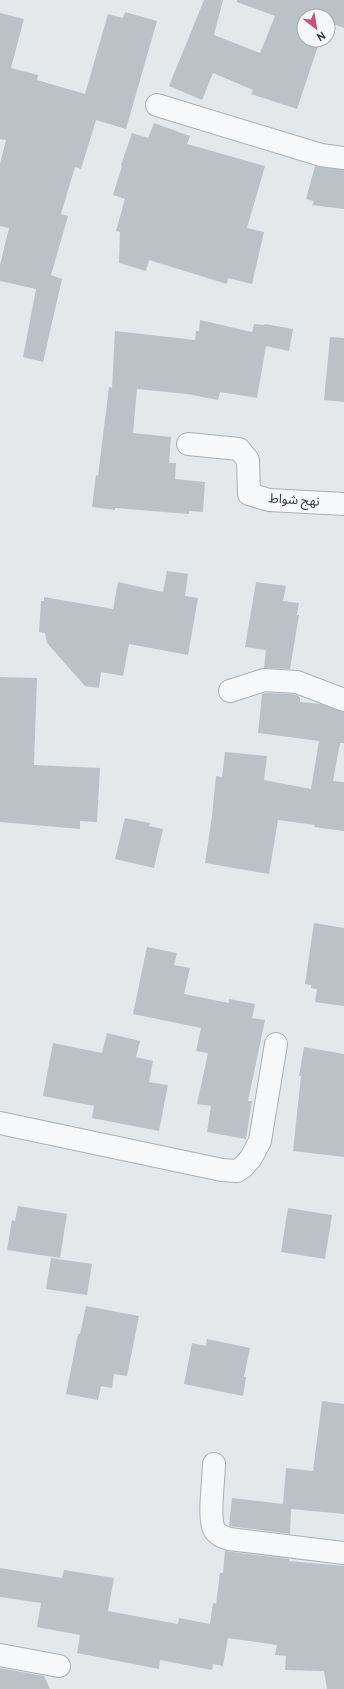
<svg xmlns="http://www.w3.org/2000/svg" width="344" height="1689" viewBox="0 0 344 1689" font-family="Overpass,'Noto Sans Arabic',sans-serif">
  <rect width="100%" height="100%" fill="#e4e8eb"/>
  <g fill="#bbc2c7">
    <polygon points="204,0 223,0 214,35 260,53 275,16 237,2 237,0 344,0 344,28 328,22 328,16 304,16 304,40 320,40 297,109 251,94 253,90 213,73 202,100 169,86"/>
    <polygon points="125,12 157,21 126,129 96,120 81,169 75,167 61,214 68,216 51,275 62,279 43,362 23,357 36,289 0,281 0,265 9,228 0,226 0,164 6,140 0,139 0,13 24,19 11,68 38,75 37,80 85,94 108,14 123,18"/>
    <polygon points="154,123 190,136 187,144 265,166 247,228 264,232 252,284 228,278 227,284 149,260 146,271 119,263 120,232 116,231 125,199 113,195 122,166 121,165 132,133 148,138"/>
    <polygon points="315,166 344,170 344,209 312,205 314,201 306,199"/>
    <polygon points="200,320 252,332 254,324 264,325 265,324 293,329 289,351 266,346 257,398 220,392 218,400 187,394 137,389 133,433 171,437 169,463 176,463 175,479 205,482 203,512 189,511 189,514 115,508 115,510 92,507 96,475 98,476 109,387 112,388 115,331 195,340 196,331 199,331"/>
    <polygon points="330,337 344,338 344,402 324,400"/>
    <polygon points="167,571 188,574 185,596 198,598 188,655 129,644 123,676 101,672 99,688 85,686 47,643 45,633 39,632 41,601 44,601 44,597 113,609 118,582 163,592"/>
    <polygon points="256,582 286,586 283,601 299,603 297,615 299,615 290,669 264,668 266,650 245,647"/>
    <polygon points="0,677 37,678 34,765 100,768 97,822 80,821 80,829 0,822"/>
    <polygon points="266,693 294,694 300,697 300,702 321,704 344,712 344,743 340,743 333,781 344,782 344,831 314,827 315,825 278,820 269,874 205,863 212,816 216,776 222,777 225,752 267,756 264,780 311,789 319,741 258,733 262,694"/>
    <polygon points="125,818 150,823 149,826 163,829 154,868 115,859"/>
    <polygon points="314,923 344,928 344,1006 315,1002 317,989 311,988 311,985 305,984"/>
    <polygon points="147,947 177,953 174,965 190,968 184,994 229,1003 229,999 255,1004 252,1018 265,1020 248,1101 252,1101 246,1139 207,1132 211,1106 197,1104 208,1053 196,1051 201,1028 133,1014"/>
    <polygon points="107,1033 140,1041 136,1057 153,1061 149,1082 168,1085 159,1131 92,1118 94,1106 43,1096 53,1043 102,1053"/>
    <polygon points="304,1047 344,1054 344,1157 293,1151 301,1076 299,1076"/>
    <polygon points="18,1206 67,1214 60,1258 7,1250 12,1220 15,1221"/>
    <polygon points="288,1208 332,1215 325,1259 281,1252"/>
    <polygon points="51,1258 92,1264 87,1295 46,1289"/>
    <polygon points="86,1306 139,1316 127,1376 114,1374 112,1388 101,1386 98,1400 66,1394 78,1334 80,1334"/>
    <polygon points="207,1339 250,1348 244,1377 246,1377 243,1396 184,1384 192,1343 206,1346"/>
    <polygon points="322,1401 344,1404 344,1514 291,1509 290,1534 229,1526 232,1498 283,1504 286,1468 313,1471"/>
    <polygon points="225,1551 289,1559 289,1561 344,1566 344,1689 327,1689 324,1671 285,1670 286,1656 275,1655 277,1645 228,1638 223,1666 213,1664 212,1670 160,1660 159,1669 77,1653 80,1635 37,1627 41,1603 0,1597 0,1568 62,1578 64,1570 114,1578 108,1611 178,1624 179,1618 210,1624 213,1603 216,1604 220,1573 223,1573"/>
    <polygon points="0,1668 44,1676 50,1689 0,1689"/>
  </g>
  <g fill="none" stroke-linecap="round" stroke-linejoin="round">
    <g stroke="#a9b0b5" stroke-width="24">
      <g id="minor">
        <polyline points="157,105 321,155 344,158"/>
        <polyline points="188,444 239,449 248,460 249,494 269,500 344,504"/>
        <polyline points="230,691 264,680 297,682 344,700"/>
        <polyline points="0,1123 222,1170 237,1171 243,1167 251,1158 260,1141 276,1044"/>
        <path d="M214 1464C214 1479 208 1517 214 1529 217 1535 223 1537 229 1539L344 1553"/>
        <polyline points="0,1655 59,1666"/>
      </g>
    </g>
    <use href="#minor" stroke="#f6f8f9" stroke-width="22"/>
  </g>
  <g text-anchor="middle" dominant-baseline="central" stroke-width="3" stroke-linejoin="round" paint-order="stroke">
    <g font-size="13" fill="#2d3842" stroke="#f4f6f8">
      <text transform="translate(294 501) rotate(4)">نهج شواط</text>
    </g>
  </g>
  <g transform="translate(316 28) rotate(149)"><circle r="19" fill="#f4f6f8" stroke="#a4aaaf"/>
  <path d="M0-3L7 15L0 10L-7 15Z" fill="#c55476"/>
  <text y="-6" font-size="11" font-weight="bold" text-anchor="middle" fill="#2d3842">N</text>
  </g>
</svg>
